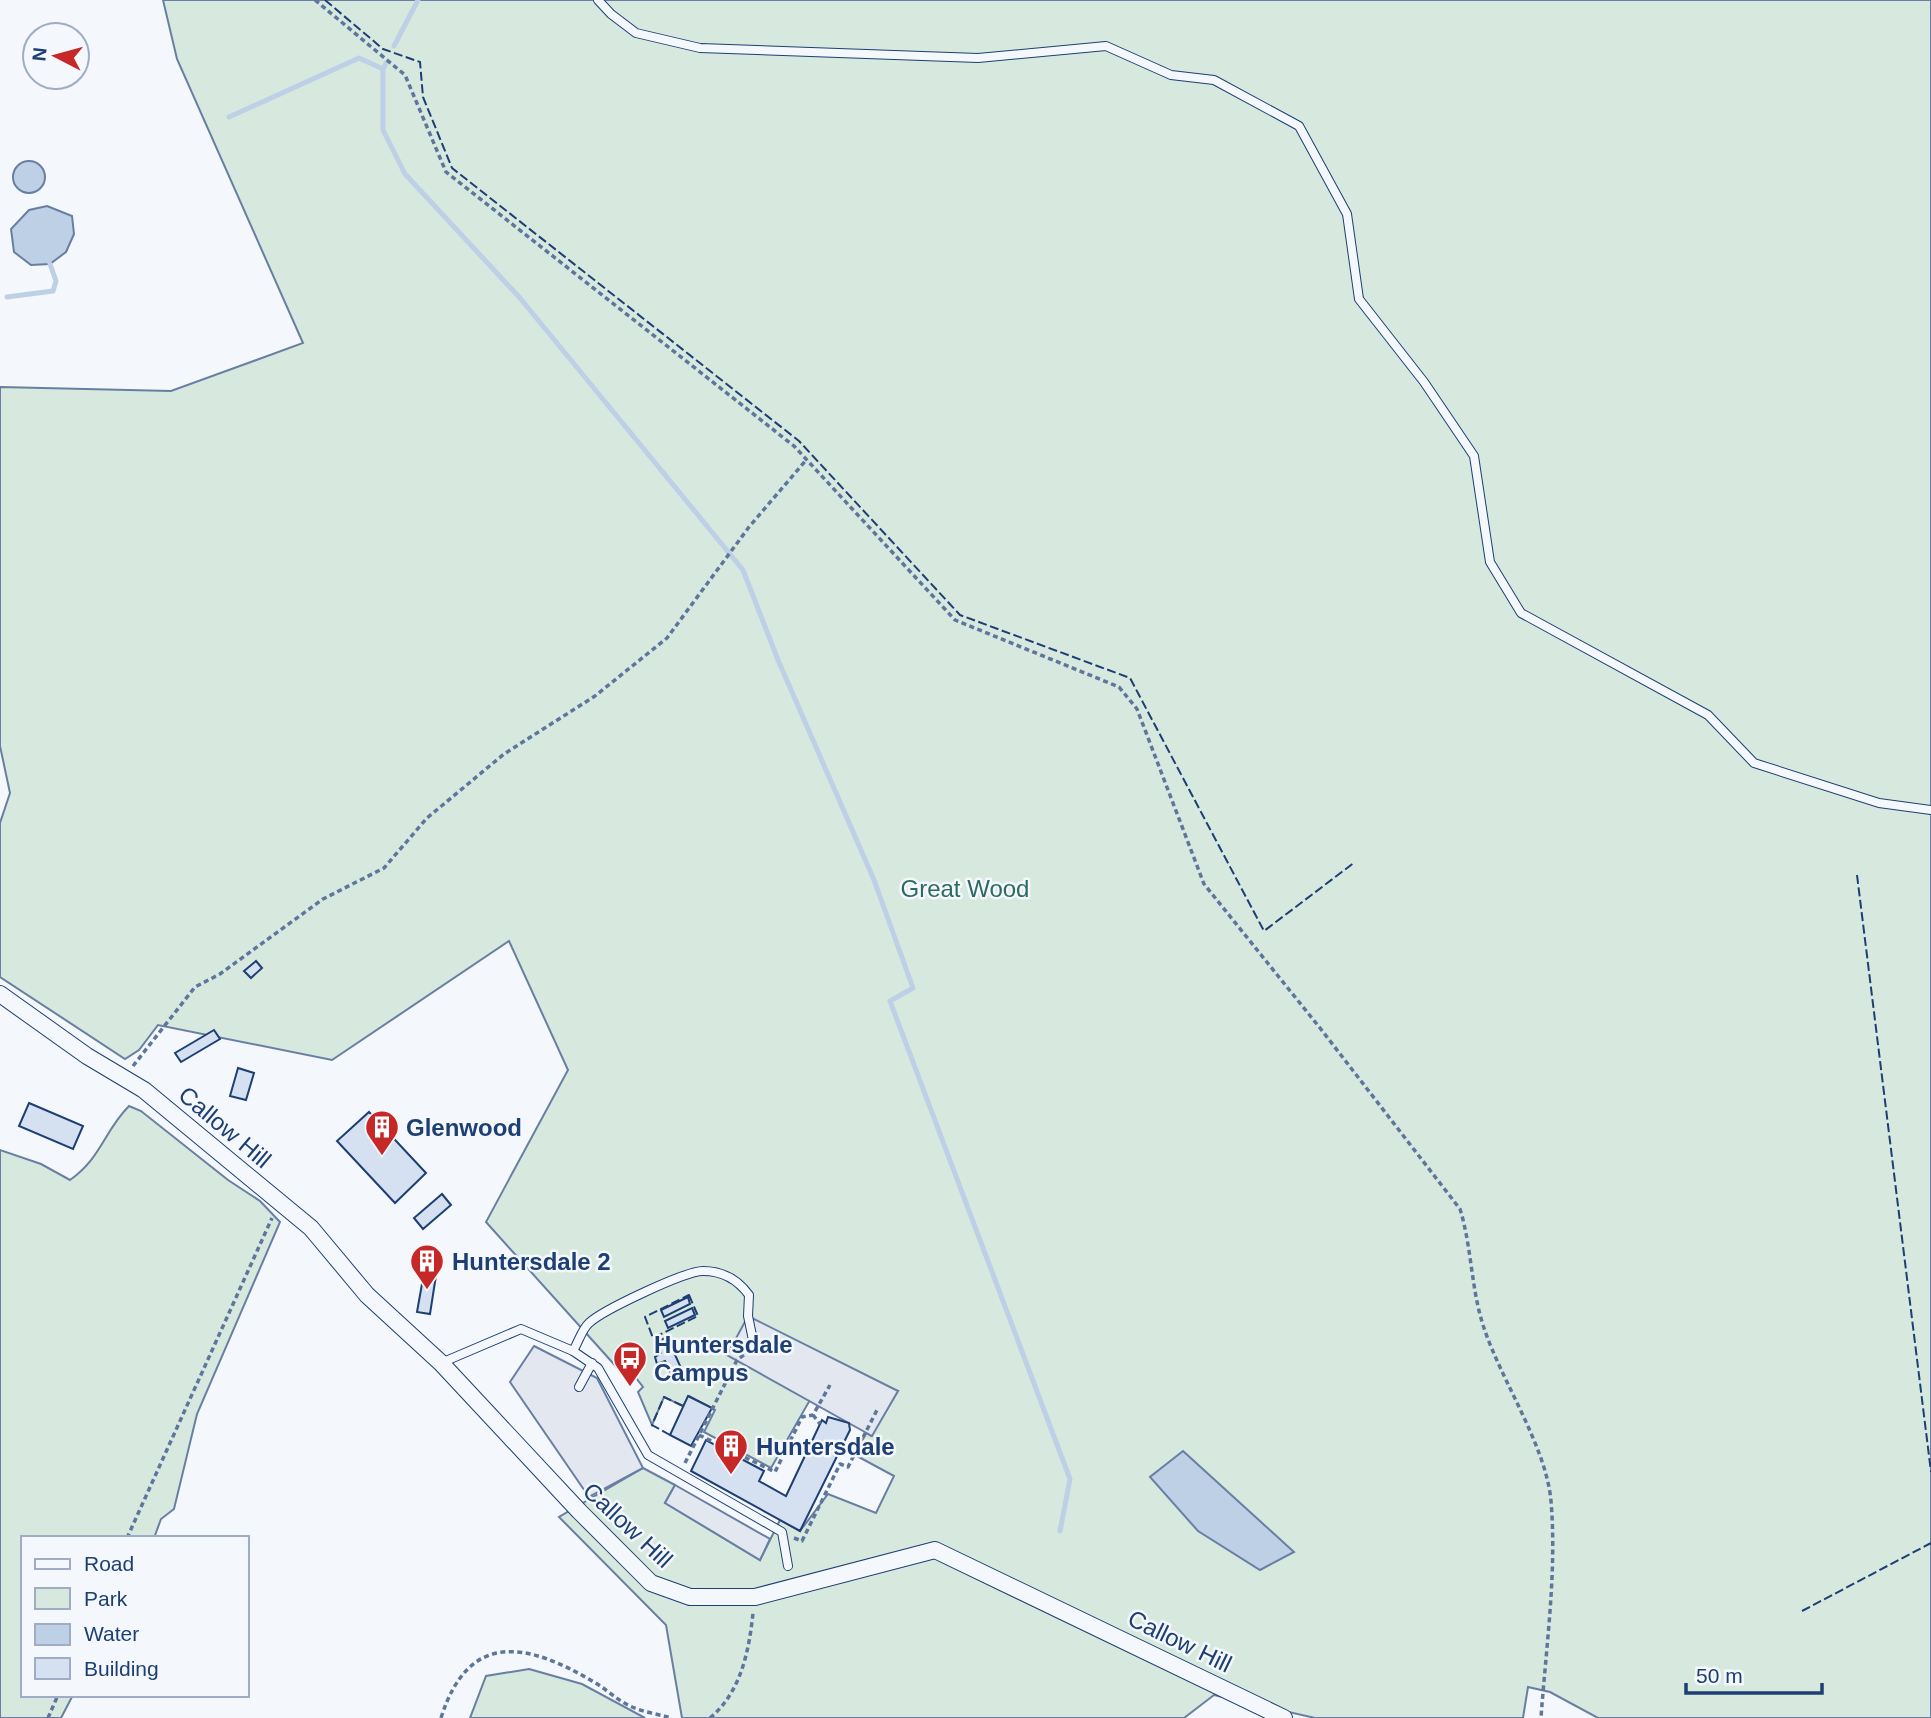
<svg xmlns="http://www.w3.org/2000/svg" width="1931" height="1718" viewBox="0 0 1931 1718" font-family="Helvetica,sans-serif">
  <rect width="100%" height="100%" fill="#f4f7fb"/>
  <g fill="#d7e8df" stroke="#687fa3" stroke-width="2">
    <polygon points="163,0 1931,0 1931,1718 1598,1718 1550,1692 1528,1687 1523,1718 1315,1718 1214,1695 1184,1718 682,1718 666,1625 559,1517 643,1468 675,1485 665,1503 760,1560 780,1520 800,1531 828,1494 876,1513 894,1476 855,1455 866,1433 871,1436 898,1391 728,1355 810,1400 771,1468 704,1432 715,1410 689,1396 683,1406 664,1397 652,1425 638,1392 643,1387 636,1378 632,1380 628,1370 621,1372 486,1222 568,1070 509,941 332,1060 158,1025 139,1050 125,1059 0,977 0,823 10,793 0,746 0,387 171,391 303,343 177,59"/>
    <path d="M129 1106 141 1111 228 1180 260 1201 280 1222 197 1414 174 1509 161 1519 154 1538H23V1695H73L61 1718H0V1150L41 1164 70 1180C102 1157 104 1131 129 1106Z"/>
    <polygon points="529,1669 582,1684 645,1718 470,1718 486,1676"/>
  </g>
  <g fill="#e3e8f0" stroke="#687fa3" stroke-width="2">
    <polygon points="748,1316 898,1391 872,1436 727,1355"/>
    <polygon points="534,1346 597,1378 643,1468 589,1497 510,1382"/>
    <polygon points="675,1485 770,1539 760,1560 665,1503"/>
  </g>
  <g fill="#bed0e5" stroke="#687fa3" stroke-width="2">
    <circle cx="29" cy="177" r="16"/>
    <polygon points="47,206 72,216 74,234 66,252 50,264 31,265 14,252 11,229 29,210"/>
    <polygon points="1183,1451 1294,1552 1260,1570 1198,1531 1150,1477"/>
  </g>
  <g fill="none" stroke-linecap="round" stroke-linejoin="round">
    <g stroke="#bed0e5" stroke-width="5">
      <polyline points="394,46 418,0"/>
      <polyline points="386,63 383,69 383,130 405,174 520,298 743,570 778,660 874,880 913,988 890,1001 1070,1479 1060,1531"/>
      <polyline points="229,117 359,58 383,69"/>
      <polyline points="7,297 53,291 56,281 50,264"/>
    </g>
  </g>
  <g fill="#d5e0f0" stroke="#1d3f73" stroke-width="2">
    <polygon points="256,961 262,968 251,978 244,971"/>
    <polygon points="214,1030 220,1039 181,1062 175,1053"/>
    <polygon points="238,1068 254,1073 246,1100 230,1096"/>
    <polygon points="29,1103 83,1126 73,1149 19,1126"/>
    <polygon points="369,1112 426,1173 395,1203 337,1141"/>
    <polygon points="442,1194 451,1205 423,1229 414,1218"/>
    <polygon points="425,1267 437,1269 430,1314 417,1312"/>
    <polygon points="688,1297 690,1304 664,1317 661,1310"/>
    <polygon points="692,1308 695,1315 668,1328 665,1321"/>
    <polygon points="667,1337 681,1368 671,1373 665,1361 657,1364 655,1357 661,1353 656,1343"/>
    <polygon points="688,1396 712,1408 691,1446 670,1435"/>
    <polygon points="828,1417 849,1423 850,1430 800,1531 691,1471 706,1440 764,1471 759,1481 786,1496 820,1424 822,1420 826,1423"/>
  </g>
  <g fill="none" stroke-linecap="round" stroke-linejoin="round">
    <g stroke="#1d3f73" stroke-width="10">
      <g id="lane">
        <polyline points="598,0 611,14 636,33 700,48 978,58 1106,46 1171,75 1214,80 1299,126 1347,214 1359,299 1424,382 1474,456 1490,562 1521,613 1708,715 1754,763 1879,803 1931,810"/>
        <path d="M573 1351C578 1343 582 1329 589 1323 603 1310 685 1271 703 1271 723 1271 738 1280 749 1295L748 1316 754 1345"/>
        <polyline points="441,1363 521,1329 573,1351 598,1368 648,1455 782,1532 788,1566"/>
        <polyline points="579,1387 592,1363"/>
      </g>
    </g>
    <g stroke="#1d3f73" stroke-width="18">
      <polyline id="street" points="0,994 87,1056 144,1090 311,1228 367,1295 441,1363 579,1511 651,1583 690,1597 755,1597 935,1550 1284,1718"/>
    </g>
    <g stroke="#5e769c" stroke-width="3.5" stroke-dasharray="5 3.5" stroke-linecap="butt">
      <path d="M315 0 405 75 446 172 794 446 955 620 1119 687 1137 709 1204 884 1320 1028 1460 1209C1472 1248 1471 1290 1484 1328 1502 1382 1546 1446 1551 1501 1557 1572 1546 1647 1541 1718"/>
      <polyline points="133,1066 195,987 220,974 323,899 384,868 427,818 504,754 595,696 667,638 749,527 807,459"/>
      <polyline points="813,1415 820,1424"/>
      <polyline points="699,1435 775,1472 802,1417 813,1415 830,1385"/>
      <polyline points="685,1463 737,1360 745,1354"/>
      <polyline points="127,1538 272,1218"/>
      <polyline points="794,1538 802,1541 840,1464 848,1467 877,1410"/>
      <polyline points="48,1718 58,1695"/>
      <path d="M441 1718C469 1629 528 1643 594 1682 606 1689 617 1700 630 1706 642 1712 658 1714 671 1718"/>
      <path d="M710 1718C741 1692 749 1651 753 1613"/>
    </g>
    <use href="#lane" stroke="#f4f7fb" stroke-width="8"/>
    <use href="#street" stroke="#f4f7fb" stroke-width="16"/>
    <g stroke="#1d3f73" stroke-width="2" stroke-dasharray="9 3.5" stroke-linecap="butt">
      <polyline points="325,0 383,49 420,62 423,97 452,168 799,441 960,615 1130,678 1264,931 1355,862"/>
      <polyline points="1857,875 1931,1472"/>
      <polygon points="689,1295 698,1316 653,1338 645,1317"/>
      <polyline points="670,1435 652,1425 664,1397 683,1406"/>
      <polyline points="1802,1611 1931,1543"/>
    </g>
  </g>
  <defs>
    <g id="building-pin" transform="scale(1.75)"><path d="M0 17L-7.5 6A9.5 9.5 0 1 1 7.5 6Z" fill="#c62828" stroke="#f4f7fb"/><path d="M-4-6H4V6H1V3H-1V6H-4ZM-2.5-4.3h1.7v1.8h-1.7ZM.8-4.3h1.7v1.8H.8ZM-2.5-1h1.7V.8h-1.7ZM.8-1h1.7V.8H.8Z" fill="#fff"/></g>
    <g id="bus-pin" transform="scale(1.75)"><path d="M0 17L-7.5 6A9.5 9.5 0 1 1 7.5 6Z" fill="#c62828" stroke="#f4f7fb"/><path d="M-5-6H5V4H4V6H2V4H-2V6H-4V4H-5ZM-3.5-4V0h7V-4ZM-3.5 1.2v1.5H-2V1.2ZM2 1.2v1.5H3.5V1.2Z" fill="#fff"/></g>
  </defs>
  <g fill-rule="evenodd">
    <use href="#building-pin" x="382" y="1127"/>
    <use href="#building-pin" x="427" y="1261"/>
    <use href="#bus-pin" x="630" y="1358"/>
    <use href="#building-pin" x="731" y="1446"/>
  </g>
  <g text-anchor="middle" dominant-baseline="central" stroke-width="5" stroke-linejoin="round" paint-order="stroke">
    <g font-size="24" fill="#2c6c60" stroke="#f4f7fb">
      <text x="965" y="888">Great Wood</text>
    </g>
    <g font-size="24" fill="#1d3f73" stroke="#f4f7fb">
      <text transform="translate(225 1127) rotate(40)">Callow Hill</text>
      <text transform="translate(628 1525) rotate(43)">Callow Hill</text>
      <text transform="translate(1180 1641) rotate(26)">Callow Hill</text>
    </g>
    <g font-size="24" font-weight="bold" fill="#1d3f73" stroke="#f4f7fb" text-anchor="start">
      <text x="406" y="1127">Glenwood</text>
      <text x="452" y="1261">Huntersdale 2</text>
      <text x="654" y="1344">Huntersdale<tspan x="654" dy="28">Campus</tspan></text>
      <text x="756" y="1446">Huntersdale</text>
    </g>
  </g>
  <rect x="21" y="1536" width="228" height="161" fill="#f4f7fb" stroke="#9eadc5" stroke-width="2"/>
  <rect x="35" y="1559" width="35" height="10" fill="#f4f7fb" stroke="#9eadc5" stroke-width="2"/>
  <text x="84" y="1571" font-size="21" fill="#1d3f73">Road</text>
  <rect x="35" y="1588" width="35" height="21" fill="#d7e8df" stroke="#9eadc5" stroke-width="2"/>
  <text x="84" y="1606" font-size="21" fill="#1d3f73">Park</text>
  <rect x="35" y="1624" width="35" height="21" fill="#bed0e5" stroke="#9eadc5" stroke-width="2"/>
  <text x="84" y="1641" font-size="21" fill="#1d3f73">Water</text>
  <rect x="35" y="1658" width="35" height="21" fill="#d5e0f0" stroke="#9eadc5" stroke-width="2"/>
  <text x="84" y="1676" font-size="21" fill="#1d3f73">Building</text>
  <g transform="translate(56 56) rotate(276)"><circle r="33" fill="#f4f7fb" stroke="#9eadc5" stroke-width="2"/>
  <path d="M0-5L12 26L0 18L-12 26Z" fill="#c62828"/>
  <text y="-10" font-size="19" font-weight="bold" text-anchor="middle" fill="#1d3f73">N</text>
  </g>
  <path d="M1686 1683v10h136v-10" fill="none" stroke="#1d3f73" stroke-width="3.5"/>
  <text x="1696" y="1683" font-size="21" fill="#1d3f73" stroke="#f4f7fb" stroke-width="5" paint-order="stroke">50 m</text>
</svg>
